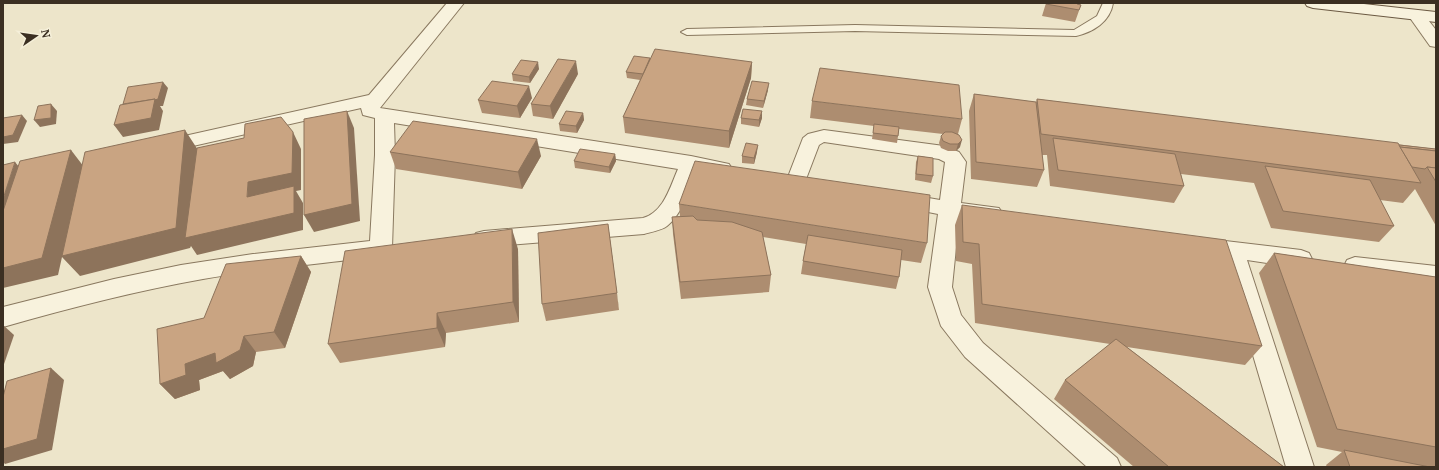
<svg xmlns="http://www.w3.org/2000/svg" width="1439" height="470" viewBox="0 0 1439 470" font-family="'PT Serif',serif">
  <rect width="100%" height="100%" fill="#ede5ca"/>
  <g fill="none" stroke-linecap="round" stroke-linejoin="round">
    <g stroke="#89785f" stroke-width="2">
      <path id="service" d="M1103 3H1113C1110 22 1093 32 1076 36L855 31 687 35 681 32 687 29 855 25 1074 30 1097 16Z"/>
    </g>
    <g stroke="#89785f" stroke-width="2">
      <g id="minor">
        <path d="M447 3H464L380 108 691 156 729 164 732 169 729 174 722 176 697 172C689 189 683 213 667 226 662 230 651 232 644 234L484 247 476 245 473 239 476 233 484 231 643 218C664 212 670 187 678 169L394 123 395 155 392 248 389 254 374 257C317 264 260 269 203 279 135 291 69 308 3 327V307L114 279 181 265 253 254 370 241 375 155V118L363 115 361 108 162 153 155 152 152 147 155 142 162 141 369 95Z"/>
        <polygon points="1416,10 1422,12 1436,30 1436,47 1430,46 1408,15 1410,12"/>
        <polygon points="824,130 944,146 959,152 966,162 961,203 999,208 1002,213 999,218 991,221 959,218 952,287 961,315 983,343 1117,458 1121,467 1087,467 965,357 941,326 928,287 938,214 893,205 889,200 893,195 900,193 940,200 945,162 939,159 824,142 819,145 803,187 796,189 789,187 786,182 803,138 808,134"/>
        <polygon points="1200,238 1301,250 1309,253 1312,259 1309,265 1301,268 1247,260 1314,467 1286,467 1224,257 1192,252 1189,246 1192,240"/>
        <polygon points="1355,257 1436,266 1436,284 1355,275 1347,272 1344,266 1347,260"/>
      </g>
    </g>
    <g stroke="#6b5942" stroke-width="2">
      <polygon id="secondary" points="1305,3 1355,3 1436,12 1436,22 1313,8 1307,6"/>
    </g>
    <use href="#service" fill="#f8f2dd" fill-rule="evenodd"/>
    <use href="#minor" fill="#f8f2dd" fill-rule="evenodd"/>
    <use href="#secondary" fill="#f8f2dd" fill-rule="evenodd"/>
  </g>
  <g fill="#ad8d70">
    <polygon points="1046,3 1077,3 1077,4 1081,5 1075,22 1042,16"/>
    <polygon points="650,58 752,62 751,78 729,148 625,133 623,117 640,80 627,78 626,72"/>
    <polygon points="539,69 530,83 513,81 512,74"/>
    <polygon points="578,74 553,119 533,116 531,104"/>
    <polygon points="768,90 763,108 746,105 747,99"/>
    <polygon points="974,94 1036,102 1037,99 1436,149 1436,226 1415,189 1403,203 1380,200 1394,226 1379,242 1271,228 1254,183 1181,174 1184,186 1174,203 1050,186 1047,155 1042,155 1044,170 1037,187 971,179 969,111"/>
    <polygon points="532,98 520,118 482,113 478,100"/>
    <polygon points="812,101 962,119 958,134 960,147 956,151 948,151 941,148 939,143 941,136 943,134 899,129 897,143 872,139 874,126 810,118"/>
    <polygon points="583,113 584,120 577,133 560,131 559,124"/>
    <polygon points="741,118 762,118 759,127 741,124"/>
    <polygon points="390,152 541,156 522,189 396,169"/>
    <polygon points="757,152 754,164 742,163 742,156"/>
    <polygon points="615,154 616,161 610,173 575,168 574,161"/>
    <polygon points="918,156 933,176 931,183 915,180 916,162"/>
    <polygon points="679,204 927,243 921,263 901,260 899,277 896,289 801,274 803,261 806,244 763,237 771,275 769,292 681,299 673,234 672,217 680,216"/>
    <polygon points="962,205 1262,346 1245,365 1127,347 1284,467 1134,467 1054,399 1065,380 1110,344 975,323 972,264 956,261 955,225"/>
    <polygon points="608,224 619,310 546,321 542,304"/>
    <polygon points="518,249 519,322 446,333 445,347 340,363 328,344"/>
    <polygon points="1274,253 1436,277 1436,467 1327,467 1326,465 1342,452 1317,447 1259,273"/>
    <polygon points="301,256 311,272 285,348 256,352 253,366 230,379 223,371 199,380 200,390 175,399 160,384 204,318"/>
  </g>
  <g fill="#8d735b">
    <polygon points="576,61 578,74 553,119 550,106"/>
    <polygon points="538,62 539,69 530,83 529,77"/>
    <polygon points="752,62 751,78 729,148 729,131"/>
    <polygon points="163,82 168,88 163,106 160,106 163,111 159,130 123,137 114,125 155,99"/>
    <polygon points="769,83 768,90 763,108 764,101"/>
    <polygon points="529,86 532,98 520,118 517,106"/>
    <polygon points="51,104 57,111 56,124 40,127 34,120"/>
    <polygon points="347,111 354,128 360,221 314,232 304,215"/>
    <polygon points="762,111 762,118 759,127 759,120"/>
    <polygon points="583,113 584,120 577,133 576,126"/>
    <polygon points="22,115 27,121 18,142 3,144 3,137"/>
    <polygon points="185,130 198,150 247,197 248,182 293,132 301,149 301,190 296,191 303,203 303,230 197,255 191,246 190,248 80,276 62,257 58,275 3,288 3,199 15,162 29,179 71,150 84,167"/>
    <polygon points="537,139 541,156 522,189 518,172"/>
    <polygon points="962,140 960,147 956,151 958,144"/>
    <polygon points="758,145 757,152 754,164 754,158"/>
    <polygon points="615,154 616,161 610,173 609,167"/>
    <polygon points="608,224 610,241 619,310 617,293"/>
    <polygon points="512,229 518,249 519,322 513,302"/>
    <polygon points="301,256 311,272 285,348 274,332"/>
    <polygon points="437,313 446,333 445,347 437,328"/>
    <polygon points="3,325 14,335 3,367"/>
    <polygon points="244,336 256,352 253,366 230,379 223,371 199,380 200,390 175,399 160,384 185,364"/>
    <polygon points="51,368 64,380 52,450 5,464 3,462 3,449"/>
  </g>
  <g fill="#c9a482" stroke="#8d735b">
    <polygon points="1047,3 1077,3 1077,4 1081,5 1079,10 1046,4"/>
    <polygon points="655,49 752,62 729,131 623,117"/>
    <polygon points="634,56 650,58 643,74 626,72"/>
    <polygon points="558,59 576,61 550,106 531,104"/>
    <polygon points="521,60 538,62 529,77 512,74"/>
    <polygon points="820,68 959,85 962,119 812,101"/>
    <polygon points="492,81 529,86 517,106 478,100"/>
    <polygon points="752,81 769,83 764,101 747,99"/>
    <polygon points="163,82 158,99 155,100 155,99 123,104 128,87"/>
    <polygon points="974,94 1036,102 1044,170 976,162"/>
    <polygon points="155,99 151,118 114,125 120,105"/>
    <polygon points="1037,99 1398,143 1421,183 1041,134"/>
    <polygon points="51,104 51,118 34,120 38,106"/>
    <polygon points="743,109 762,111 759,120 741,118"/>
    <polygon points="347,111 352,204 304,215 304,119"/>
    <polygon points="566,111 583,113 576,126 559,124"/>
    <polygon points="22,115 13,135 3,137 3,118"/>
    <polygon points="281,117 293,132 292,173 248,182 247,197 294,186 294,213 185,238 197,148 244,138 245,124"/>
    <polygon points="413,121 537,139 518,172 390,152"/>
    <polygon points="874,124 899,127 898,136 873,133"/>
    <polygon points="185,130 176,228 62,256 85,152"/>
    <polygon points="945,132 952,132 959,135 962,140 958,144 950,144 943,141 941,136"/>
    <polygon points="1053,138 1175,154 1184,186 1058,170"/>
    <polygon points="746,143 758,145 754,158 742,156"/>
    <polygon points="1399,145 1436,149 1436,151 1400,147"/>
    <polygon points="1400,147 1436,151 1436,168 1427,167 1425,169 1412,167"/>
    <polygon points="580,149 615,154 609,167 574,161"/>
    <polygon points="71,150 42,258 3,268 3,211 20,161"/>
    <polygon points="918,156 933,158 933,176 916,174"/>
    <polygon points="695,161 930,195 927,243 679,204"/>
    <polygon points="15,162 3,199 3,165"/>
    <polygon points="1265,166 1370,180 1394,226 1283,211"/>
    <polygon points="1427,167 1436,168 1436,182"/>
    <polygon points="962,205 1226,240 1262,346 982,304 979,244 963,242"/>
    <polygon points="693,216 697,220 732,222 762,232 771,275 680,282 672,217"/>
    <polygon points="608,224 617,293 542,304 538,233"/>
    <polygon points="512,229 513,302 437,313 437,328 328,344 345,251"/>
    <polygon points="808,235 902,250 899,277 803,261"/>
    <polygon points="1274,253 1436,277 1436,447 1337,429"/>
    <polygon points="301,256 274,332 244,336 240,350 216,363 215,353 185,364 186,375 160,384 157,329 204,318 226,264"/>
    <polygon points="1116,339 1284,467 1169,467 1065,380"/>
    <polygon points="51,368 37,439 3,449 3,397 7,381"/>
    <polygon points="1344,450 1430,467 1350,467"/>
  </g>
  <rect width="1439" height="470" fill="none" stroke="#3b2f22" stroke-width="8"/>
  <g transform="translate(36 36) rotate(77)" stroke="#f5efd9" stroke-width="3" paint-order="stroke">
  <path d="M0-3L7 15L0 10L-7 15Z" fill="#3b2f22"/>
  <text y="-6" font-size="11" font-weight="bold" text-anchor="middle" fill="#3b2f22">N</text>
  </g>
</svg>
